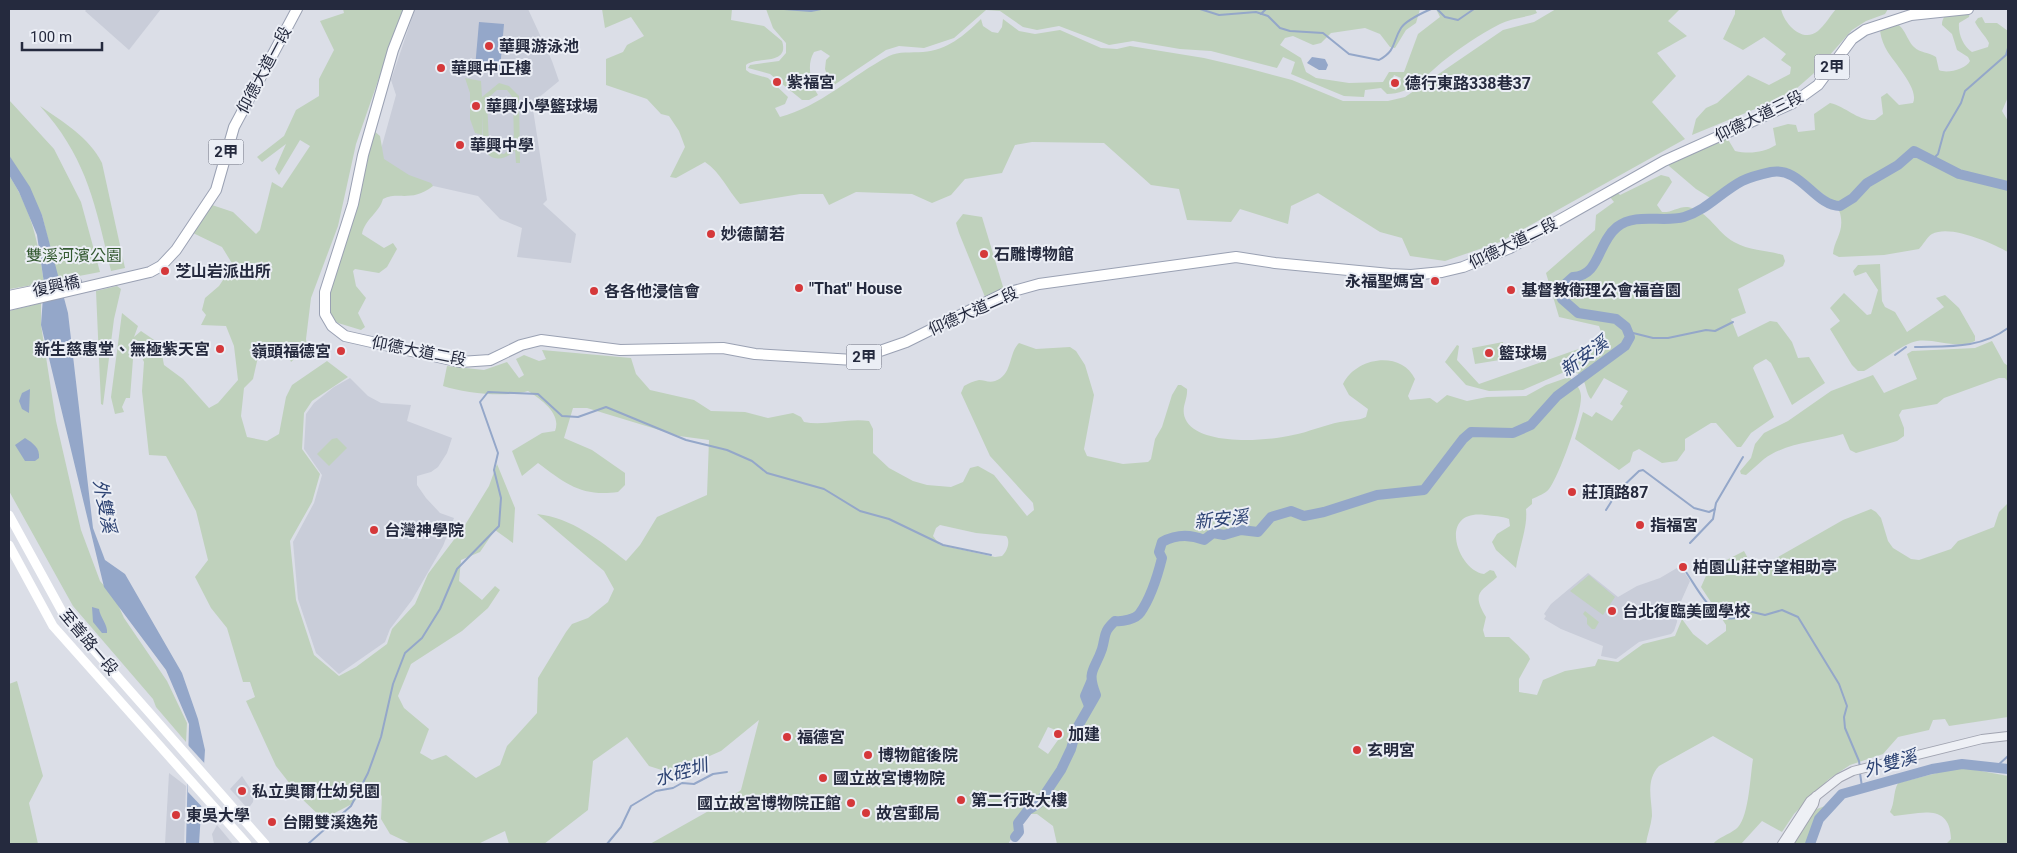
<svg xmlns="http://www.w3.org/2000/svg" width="2017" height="853" viewBox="0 0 2017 853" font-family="Roboto,'Noto Sans TC',sans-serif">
  <rect width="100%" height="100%" fill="#dbdee7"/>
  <g fill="#c9cdd9">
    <polygon points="87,9 161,9 129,50 85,11"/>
    <polygon points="415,9 528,9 552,61 559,81 532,103 547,200 543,204 576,234 571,263 517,257 522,228 500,219 478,196 411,181 378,160 396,95 391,80"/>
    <polygon points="350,378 368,396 381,403 411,405 407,421 452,438 447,453 438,467 431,472 417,476 417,485 426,498 440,513 454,518 443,546 412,600 390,629 385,642 339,674 316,653 298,599 293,542 314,503 322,475 304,449 306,414 314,403 334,387"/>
    <polygon points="1677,568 1681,573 1684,572 1690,581 1678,608 1677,622 1674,631 1671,634 1639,642 1616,659 1601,656 1603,646 1561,629 1544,619 1546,616 1544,614 1551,604 1588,573 1618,597 1637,586 1660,578"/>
    <polygon points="169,773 186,786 184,844 165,844"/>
    <polygon points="242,776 254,794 253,802 248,809 230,789"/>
    <polygon points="217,825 233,844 214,844 212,834"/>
  </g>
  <g fill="#bfd1bc" fill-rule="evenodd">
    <path d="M343 9H403L356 144 338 226 311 298 306 339 307 348 291 362 286 349 258 357 253 379 244 388 241 416 247 437 267 441 279 434 286 397 292 385 327 361 348 377 312 401 304 413 302 449 320 474 312 502 290 541 296 600 314 655 339 676 356 667 387 644 392 629 415 604 428 574 465 525 489 486 497 464 515 508 513 543 495 530 480 552 461 560 459 581 482 600 495 586 500 590 488 608 462 631 411 664 398 696 404 708 429 729 420 753 432 760 446 755 476 778 500 765 507 746 537 713 538 678 566 632 572 624 588 618 608 602 614 589 604 571 537 514C572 518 599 540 626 561L640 545 657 517 707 495 709 440 679 436 587 408H573L564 438 592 450 625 473V485L618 492C582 497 566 484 538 463L522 476 512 451 542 433 555 431C562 413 540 399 528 391 506 398 465 393 443 386L447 366 484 370 507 362 519 378 524 375 516 359 524 355 539 361 546 359 542 350 631 358 636 374 650 390 694 400 711 411 745 412 768 418 793 413 801 417 804 422C825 426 847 418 869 421L873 429V453L889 468 913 481 927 485 951 487 963 482 970 468 978 466 994 475 1027 516 1034 510 1033 503 990 456 961 393 964 386C969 383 974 381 979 380 984 380 989 383 995 381 1013 375 1008 354 1019 343L1036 349 1070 347 1076 351 1085 365 1094 395 1084 449 1087 456 1123 464 1148 462 1151 459 1155 439 1162 427 1172 395 1178 385H1181L1187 389C1188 401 1179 409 1187 422 1203 446 1268 441 1293 435 1309 432 1324 425 1340 422 1349 420 1358 421 1366 417L1368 409 1349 395 1343 384C1356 357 1401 350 1415 379L1408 396 1410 400 1430 398 1437 403 1447 395 1467 401 1487 397 1526 396 1546 385 1569 377C1575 382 1581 389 1581 396 1582 413 1559 476 1549 489 1545 494 1538 496 1532 499V504L1526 509C1528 527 1519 548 1516 568L1496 550 1492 542 1497 534 1510 526 1509 519C1502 516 1493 516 1485 515 1437 509 1457 570 1484 574L1490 570 1494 571 1497 577C1481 592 1471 592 1486 617L1483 630 1485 637H1509L1528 655 1530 659 1519 679V692L1537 695 1543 680 1565 671 1595 666 1598 659 1618 662 1643 644 1675 636 1682 619 1693 634 1707 645 1726 631V625L1701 587 1709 569 1744 551 1750 562H1758L1765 559 1771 561 1843 520 1871 509 1876 512 1881 518 1888 541 1893 548 1911 559 1919 560 1951 549 1958 541 1994 527 1999 512 2008 503V717L1949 726 1945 719 1933 720 1929 730 1898 737 1883 754 1850 765 1829 779 1794 814 1782 832 1762 821 1741 844H1713C1719 837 1728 835 1736 829 1749 819 1750 777 1753 759L1713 736 1659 766C1645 781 1652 799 1652 816 1651 826 1647 835 1646 844H1057L1053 826 1037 814H1022L1014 826 1015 833 1008 844H650L721 804 741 790 759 720 721 751 671 773 649 766 627 737 593 761 588 810 544 844H509L505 831 478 844H411L390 834 381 819 382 796 370 785 352 804 323 819 301 798 276 766 246 701 255 697 250 682H243L227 628 211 608 195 577 208 560 196 511 166 456 149 455 142 391 144 362 133 339 128 353 133 359 130 398H126L122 407 124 412 115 414 111 397 122 313 138 326 134 337 141 331 160 344 164 365 183 379 209 408 218 403 238 380 234 346 226 326 201 325 206 315 202 310 205 298 219 286 233 265 222 247 193 233 212 205 233 212 256 234 260 230 272 182 282 188 310 146 300 140 279 175 275 169 286 144 262 162 257 157 284 136 296 110 319 96V79L334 50 320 21 344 13ZM940 525 976 533 1006 536C1011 541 1007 552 1002 556L995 557 940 545 933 536 936 528ZM1048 727 1063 733 1048 754 1038 747Z"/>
    <path d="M602 9H732L731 20 764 26 782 41C790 66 756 56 746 65V70L750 73 768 78 788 97 785 104 775 108 780 117C821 106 851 76 889 56 899 51 911 53 923 52 947 50 964 36 981 19L983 26 992 32 998 33 1002 27 1003 19 1019 31 1035 34 1060 30 1101 48 1117 49 1130 46 1204 58 1247 68 1292 80 1343 101H1388L1405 97 1503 30 1534 22 1556 9H1680L1668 21 1687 36 1657 53 1676 76 1652 102 1685 139 1500 242 1445 261 1410 256 1402 238 1380 232 1318 193 1291 206 1288 224 1240 209 1231 222 1187 220 1179 189 1151 185 1104 143 1032 142 1015 145 1002 173 965 179 951 195 932 203 912 194 856 192 829 205 823 194H800L740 204C727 189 721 173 705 162L676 178 670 177 685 147 679 131 669 116 661 114 647 99 606 85V59L623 52 627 45 644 36 631 17 605 28Z"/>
    <path d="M766 9H1420L1416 23 1406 30 1395 48 1390 47 1380 34 1365 28 1331 33 1321 43 1313 45 1293 36 1285 38 1280 45 1301 58 1306 72 1316 78 1349 83 1383 82 1389 72H1404L1418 34 1440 17 1436 9H1535L1537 13C1525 18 1511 18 1500 24 1480 34 1460 48 1442 62 1425 76 1411 94 1387 94L1381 88 1365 90 1364 97 1344 96 1291 74 1295 62 1283 57 1277 68 1211 51 1180 49 1133 41 1109 45 1059 26 1037 30 1023 27 1000 11 986 10 954 38 924 48 899 46 886 50 834 85 831 86 825 69 826 60 830 56 821 50 814 52C806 65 811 83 818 95L809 100H802L770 74 748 68 750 65 779 61 786 53V43L773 28ZM1394 75 1401 78 1396 90 1389 87Z"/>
    <path d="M1735 9H1781C1784 23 1802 44 1818 31 1825 25 1830 16 1836 9H1888L1885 14 1866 21 1852 30 1813 74 1789 95 1692 135 1696 119 1706 108 1717 103 1748 75 1769 85 1790 74 1791 67 1781 60 1786 54 1764 37 1743 50 1723 39 1735 14Z"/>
    <path d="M1970 11 1969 17 1959 23C1958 34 1963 46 1972 52L1988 47 1989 43C1985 35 1978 29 1975 22L1978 18 1982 17 1985 23H1997L2008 31V97L2002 111 2008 121V252C1992 243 1950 224 1932 234 1927 237 1923 245 1919 249L1884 255 1839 257 1833 254C1834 239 1845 232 1840 213 1837 201 1794 171 1780 169 1771 167 1756 173 1747 176 1733 181 1725 193 1712 199L1696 189 1669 166 1668 164 1726 136 1735 151C1749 154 1763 153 1776 145L1773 128 1788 124 1796 125 1798 132 1815 130 1814 114 1830 103C1847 107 1857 121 1875 120L1883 114 1881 97 1887 93 1899 105 1913 103C1920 88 1891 60 1885 47 1882 41 1880 34 1880 28L1894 22C1906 28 1906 39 1914 47 1920 53 1929 52 1936 57L1939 70C1947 74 1966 69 1970 61L1968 57 1957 50 1952 34 1942 25C1942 10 1958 13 1970 11Z"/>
    <path d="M465 78 481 81 482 97 499 83 509 86 519 96 520 163H516L515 150C506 160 489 164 484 146 482 136 483 124 483 113L482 135 475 133 470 119V93ZM497 90H507L513 98 514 145 504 154 495 152 489 144 487 99Z"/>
    <polygon points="9,100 54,149 81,202 100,272 58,280 42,215 9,155"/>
    <path d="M40 106C63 122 89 137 102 163L125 268 111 271C95 204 87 158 40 106Z"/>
    <path d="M374 131 380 136 384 159 409 175 431 183 433 186C412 203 398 191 383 199 379 213 365 219 362 234L384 248 393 243 397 249 387 267 379 273 355 269 353 271 356 286 366 298 358 313 365 327 361 330 338 323 329 316 326 295Z"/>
    <path d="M9 175C32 211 38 242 44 283L10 289Z"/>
    <path d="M1661 175 1669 177 1672 182 1657 205 1662 212C1671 213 1679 206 1688 207 1710 212 1716 232 1734 242 1750 251 1767 250 1783 255L1785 261 1783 266 1738 289 1746 313 1731 319 1738 337 1770 321 1777 322 1792 342 1798 358 1809 357 1825 383 1792 405 1771 363 1766 359 1755 365 1753 368 1774 417 1751 433 1741 447H1737L1716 423H1711L1685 439V450L1677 461 1662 463 1639 449 1633 452 1630 462 1619 470 1575 439 1583 412 1592 417 1596 412 1612 421 1623 406 1620 404 1628 391 1604 378 1591 399C1583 390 1589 374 1569 370L1523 390 1489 391 1466 385 1445 362 1457 345 1459 346 1457 360 1479 384 1604 340 1599 326 1559 317 1546 273 1595 230 1596 215 1614 202 1610 197 1617 192 1620 195Z"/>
    <polygon points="963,214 982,217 1004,290 985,297 959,233 956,223"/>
    <path d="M1880 264 1882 301 1885 307 1895 312 1907 332 1944 307 1936 298 1945 295 1959 308 1975 336V341C1959 350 1934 338 1917 341 1902 344 1879 363 1864 371H1858L1852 365 1830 329 1840 321 1830 308 1844 293 1867 315 1871 314 1878 290 1866 272 1855 276 1853 271 1858 265Z"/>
    <polygon points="117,286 121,289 114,319 103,405 101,404 96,291"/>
    <polygon points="41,303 41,325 56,421 81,530 100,581 115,598 124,618 167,681 187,723 186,742 156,707 153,699 73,606 9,491 9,311"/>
    <path d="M1992 341 2004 363 2008 366V382L2005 378H1999L1944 398 1937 404 1902 410 1899 415 1904 428V436L1897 441 1856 453 1850 450 1843 434C1817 442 1787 442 1764 459 1758 464 1752 470 1746 475L1741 474 1740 471 1751 458 1755 444 1764 433 1788 421 1831 391 1873 375 1884 393 1917 379 1908 357 1907 354 1912 351 1975 348Z"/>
    <polygon points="1503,342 1506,359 1475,364 1472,348"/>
    <polygon points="337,438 347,448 329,466 317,454 332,439"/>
    <polygon points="1589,575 1615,597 1603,615 1570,591"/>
    <polygon points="1585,611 1599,622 1595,629 1592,629 1587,624 1587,618 1583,614"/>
    <polygon points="17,681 43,776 29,803 38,844 9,844 9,684"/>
    <path d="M1960 767 2008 776V844H1946L1951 839C1950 802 1919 814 1894 816L1890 812C1895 803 1893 792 1898 783Z"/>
    <polygon points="1825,806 1825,809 1817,816 1806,844 1790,844 1814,810"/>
  </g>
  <g fill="#94a7c9">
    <polygon points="479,22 504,24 500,70 475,68"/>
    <polygon points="1312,57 1325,59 1328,65 1326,70 1319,70 1307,63"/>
    <polygon points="9,155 30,187 42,215 68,313 93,528 105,560 125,574 182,673 198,719 205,750 199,844 186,844 189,724 166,670 104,587 41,325 44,283 37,235 19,192 9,175"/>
    <polygon points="30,389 29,413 22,409 19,401 22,393"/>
    <path d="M25 438C33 443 40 448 39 458L35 461H25L15 445Z"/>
    <path d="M92 607 99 609C100 617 108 625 107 633H102L93 622Z"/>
  </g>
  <polygon fill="#dbdee7" points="186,743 207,766 204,809 188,792"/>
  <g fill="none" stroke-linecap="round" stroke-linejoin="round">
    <g stroke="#94a7c9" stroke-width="2">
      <polyline points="784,9 811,11 821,9"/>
      <path d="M1200 9 1219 15 1256 12 1268 16 1280 28 1290 31 1323 33 1349 54 1379 60C1397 50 1392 42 1401 28 1406 20 1422 13 1431 9"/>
      <polyline points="1437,9 1445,17 1458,20 1474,9"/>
      <polyline points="1261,14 1266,9"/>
      <polyline points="1932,160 1938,154 1944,132 1961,103 1965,91 2006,55 2008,48"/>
      <polyline points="1629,332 1653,338 1668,338 1706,330 1715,331 1733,322"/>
      <path d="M1915 347C1948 346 1980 349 2008 328"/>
      <polyline points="1895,355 1906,347"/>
      <polyline points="1606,510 1618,491 1639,471 1643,470 1694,508 1709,512 1715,509"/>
      <polyline points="1690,543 1713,519 1716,503 1743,457"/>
      <polyline points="2008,561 2008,581"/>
      <path d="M1686 572C1700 592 1720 636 1748 611L1765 615 1782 610 1798 617 1839 684 1847 706 1844 717 1845 728 1859 761 1860 768"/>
      <polyline points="1996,767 2008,756"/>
      <polyline points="1860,773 1862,787"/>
      <polyline points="308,844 351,806 368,773 381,737 393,684 405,653 422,638 440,609 457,569 499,526 501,498 494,470 498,453 480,402 488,392 538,394 562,416 578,417 606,407 686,440 727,450 752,461 767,473 824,489 860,511 889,519 943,545 991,555"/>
      <polyline points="607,844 621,827 631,806 656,791 673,788 682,783 694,784 713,774 727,772"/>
    </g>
    <g stroke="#94a7c9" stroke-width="10">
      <polyline points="1089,706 1085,696 1091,682"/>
      <path d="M1015 837 1019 832 1018 823 1028 810 1039 803 1061 770 1071 749 1077 728 1096 695C1086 670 1095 670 1102 649 1106 635 1103 632 1115 621 1122 622 1136 619 1140 613 1150 599 1158 574 1162 558L1159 552 1162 542C1175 535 1190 534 1204 540L1213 533 1224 535 1241 530 1258 532 1271 517 1291 511 1304 516 1324 512 1377 495 1424 490 1463 439 1471 432 1513 433 1531 425 1557 396 1625 346 1630 337 1626 327 1616 319 1578 313 1562 299 1560 294 1563 286 1573 277C1600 276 1597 243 1617 227 1636 212 1663 223 1684 217 1707 210 1721 192 1742 181 1750 177 1762 174 1771 172 1800 166 1815 206 1840 206L1853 198 1867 183 1898 165 1914 151 1959 174 2008 186"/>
      <polyline points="1810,844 1819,819 1842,794 1932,769 1962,764 2008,769"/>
    </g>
    <g stroke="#a1a4b1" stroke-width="10">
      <g id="tertiary">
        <polyline points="1790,842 1814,804 1816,796"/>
        <polyline points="1782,844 1810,801 1839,778 1853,771 1982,739 2008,736"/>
      </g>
    </g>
    <g stroke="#9aa1b3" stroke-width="12">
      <g id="primary">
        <polyline points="409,9 393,50 363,155 353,204 325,292 325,314 332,326 345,336 460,362 490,360 521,345 541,340 620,350 723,348 755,354 854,360 906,342 1003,294 1039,284 1236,257 1275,263 1390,274 1411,275 1442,272 1463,267 1510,248 1664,161 1793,103 1818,85 1852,39 1865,30 1911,15 1968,9"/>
        <polyline points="9,296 76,282"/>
        <polyline points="9,305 150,272 161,266 176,250 216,190 234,127 297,9"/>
      </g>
    </g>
    <use href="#tertiary" stroke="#eef0f5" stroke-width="8"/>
    <g stroke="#fff" stroke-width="9">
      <polyline points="9,515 65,617 265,844"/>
      <polyline points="9,545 53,626 247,844"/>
    </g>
    <use href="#primary" stroke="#fff" stroke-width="10"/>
  </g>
  <g fill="#d5383a" stroke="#ebeef5" stroke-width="2">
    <circle cx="489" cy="46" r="5"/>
    <circle cx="441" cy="68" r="5"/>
    <circle cx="777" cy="82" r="5"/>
    <circle cx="1395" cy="83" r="5"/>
    <circle cx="476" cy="106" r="5"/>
    <circle cx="460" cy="145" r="5"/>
    <circle cx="711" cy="234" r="5"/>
    <circle cx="984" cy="254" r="5"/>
    <circle cx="165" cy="271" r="5"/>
    <circle cx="1435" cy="281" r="5"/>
    <circle cx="799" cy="288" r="5"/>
    <circle cx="1511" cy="290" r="5"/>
    <circle cx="594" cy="291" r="5"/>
    <circle cx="220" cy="349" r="5"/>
    <circle cx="341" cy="351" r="5"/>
    <circle cx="1489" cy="353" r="5"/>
    <circle cx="1572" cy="492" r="5"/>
    <circle cx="1640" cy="525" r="5"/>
    <circle cx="374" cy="530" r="5"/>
    <circle cx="1683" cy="567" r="5"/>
    <circle cx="1612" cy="611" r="5"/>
    <circle cx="1058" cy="734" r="5"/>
    <circle cx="787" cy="737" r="5"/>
    <circle cx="1357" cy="750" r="5"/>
    <circle cx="868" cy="755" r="5"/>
    <circle cx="823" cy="778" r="5"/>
    <circle cx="242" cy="791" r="5"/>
    <circle cx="961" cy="800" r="5"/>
    <circle cx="851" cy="803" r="5"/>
    <circle cx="866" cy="813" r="5"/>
    <circle cx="176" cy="815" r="5"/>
    <circle cx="272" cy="822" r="5"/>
  </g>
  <g text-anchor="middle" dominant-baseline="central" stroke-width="4" stroke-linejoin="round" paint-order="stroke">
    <g fill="#ebeef5" stroke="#606575" stroke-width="1">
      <rect x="1814.5" y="54.5" width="35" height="25" rx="4"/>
      <rect x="208.5" y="139.5" width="35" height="25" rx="4"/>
      <rect x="846.5" y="344.5" width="35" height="25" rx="4"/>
    </g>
    <g font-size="15" font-weight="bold" fill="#252a3e">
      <text x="1832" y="67">2甲</text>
      <text x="226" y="152">2甲</text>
      <text x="864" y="357">2甲</text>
    </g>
    <g font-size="16" font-weight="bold" fill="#252a3e" stroke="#ebeef5" text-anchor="start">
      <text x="499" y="46">華興游泳池</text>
      <text x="451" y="68">華興中正樓</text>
      <text x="787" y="82">紫福宮</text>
      <text x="1405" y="83">德行東路338巷37</text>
      <text x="486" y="106">華興小學籃球場</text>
      <text x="470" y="145">華興中學</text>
      <text x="721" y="234">妙德蘭若</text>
      <text x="994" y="254">石雕博物館</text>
      <text x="175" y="271">芝山岩派出所</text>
      <text x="1425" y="281" text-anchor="end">永福聖媽宮</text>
      <text x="809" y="288">"That" House</text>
      <text x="1521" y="290">基督教衛理公會福音園</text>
      <text x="604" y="291">各各他浸信會</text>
      <text x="210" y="349" text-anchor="end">新生慈惠堂、無極紫天宮</text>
      <text x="331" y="351" text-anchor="end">嶺頭福德宮</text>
      <text x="1499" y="353">籃球場</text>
      <text x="1582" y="492">莊頂路87</text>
      <text x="1650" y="525">指福宮</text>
      <text x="384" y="530">台灣神學院</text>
      <text x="1693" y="567">柏園山莊守望相助亭</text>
      <text x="1622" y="611">台北復臨美國學校</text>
      <text x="1068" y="734">加建</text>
      <text x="797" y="737">福德宮</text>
      <text x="1367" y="750">玄明宮</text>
      <text x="878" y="755">博物館後院</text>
      <text x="833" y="778">國立故宮博物院</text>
      <text x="252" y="791">私立奧爾仕幼兒園</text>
      <text x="971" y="800">第二行政大樓</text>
      <text x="841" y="803" text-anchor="end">國立故宮博物院正館</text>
      <text x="876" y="813">故宮郵局</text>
      <text x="186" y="815">東吳大學</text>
      <text x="282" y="822">台開雙溪逸苑</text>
    </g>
    <g font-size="16" fill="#252a3e" stroke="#ebeef5">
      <text transform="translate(264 70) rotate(-62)">仰德大道一段</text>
      <text transform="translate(1759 116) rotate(-26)">仰德大道三段</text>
      <text transform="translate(1513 243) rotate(-26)">仰德大道二段</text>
      <text transform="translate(56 286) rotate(-12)">復興橋</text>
      <text transform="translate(973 311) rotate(-24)">仰德大道二段</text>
      <text transform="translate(419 351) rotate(11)">仰德大道二段</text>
      <text transform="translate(89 642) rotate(50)">至善路一段</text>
    </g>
    <g font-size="16" fill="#345a31" stroke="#ebeef5">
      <text x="74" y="255">雙溪河濱公園</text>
    </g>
    <g font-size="18" font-style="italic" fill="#2d4373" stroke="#ebeef5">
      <text transform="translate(1584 356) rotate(-36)">新安溪</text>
      <text transform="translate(105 506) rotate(79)">外雙溪</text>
      <text transform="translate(1221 519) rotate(-6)">新安溪</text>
      <text transform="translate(1890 763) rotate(-16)">外雙溪</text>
      <text transform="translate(681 772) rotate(-16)">水硿圳</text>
    </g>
  </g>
  <rect width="2017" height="853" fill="none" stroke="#252a3e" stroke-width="20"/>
  <path d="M22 42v8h80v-8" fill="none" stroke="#252a3e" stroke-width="2.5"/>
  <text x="30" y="42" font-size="15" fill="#252a3e" stroke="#ebeef5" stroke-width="4" paint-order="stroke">100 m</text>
</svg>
